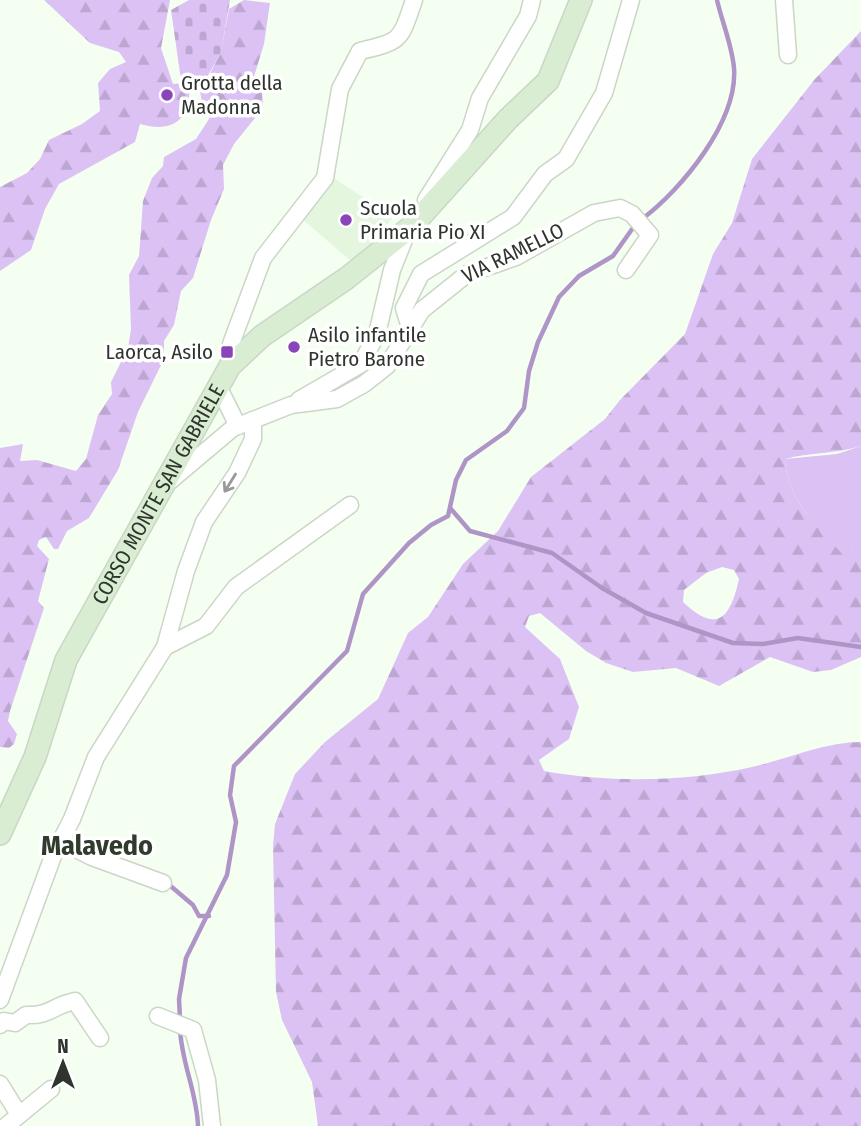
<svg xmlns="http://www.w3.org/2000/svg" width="861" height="1126" viewBox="0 0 861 1126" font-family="'Fira Sans Condensed',sans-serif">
  <defs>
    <pattern id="forest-firs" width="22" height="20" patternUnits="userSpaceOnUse" patternTransform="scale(1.75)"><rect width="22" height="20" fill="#dcc2f4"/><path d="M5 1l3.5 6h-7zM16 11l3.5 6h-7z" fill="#bda7d2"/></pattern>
    <pattern id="cemetery-stones" width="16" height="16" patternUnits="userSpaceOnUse" patternTransform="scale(1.75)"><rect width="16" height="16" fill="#dcc2f4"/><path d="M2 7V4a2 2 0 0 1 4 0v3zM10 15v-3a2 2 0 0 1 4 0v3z" fill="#bda7d2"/></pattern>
  </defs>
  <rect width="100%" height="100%" fill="#f4fff1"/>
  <polygon fill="#e4f6de" points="332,177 393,217 386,226 392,235 352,262 301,218"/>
  <path fill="#dcc2f4" d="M861 446V548H853L844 557C818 527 787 501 785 459L837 454Z"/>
  <g fill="url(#forest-firs)" fill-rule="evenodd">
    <path d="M44 0H170L161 48 173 84 207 80 221 51 229 9 244 0 270 3 264 44 252 83 262 93 263 108 234 144 223 165 224 189 211 220 193 278 181 291 174 325 164 341V359L138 412 118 470 89 518 67 531 58 549H54L46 537 39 540 37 546 49 559 38 601 44 608 10 711 8 721 17 734 14 744 9 748 0 747V448L23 444 20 461 37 460 76 471 86 459 98 415 112 394 111 382 128 348 131 329 129 275 139 256 143 201 152 178 163 166 164 157 196 139 211 116V111L203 112 199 82 189 83C192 118 175 134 140 124L135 142 59 184 45 209 31 250 0 271V187L27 173 40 159 49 140 82 124 100 111 98 83 110 69 126 62 119 52 90 43Z"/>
    <path d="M861 31V446C836 454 810 452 785 459 787 501 818 527 844 556L853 548H861V657L831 670 813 672 770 657 719 686 676 668 633 672 606 663 586 651 540 613 529 616 525 627 560 659 579 707 569 739 539 760 544 771C611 783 685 782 752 767 788 759 824 742 861 742V1126H318L312 1082 282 1020 276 992 273 846 275 824 295 774 325 742 378 699 408 633 428 617 463 564 498 531 531 477 605 419 620 400 685 334 713 254 732 223 752 159 815 79ZM722 567 734 570 739 579C730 619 717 634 683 602L684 590 706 573Z"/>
  </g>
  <polygon fill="url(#cemetery-stones)" points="189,0 230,0 221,52 206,79 181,80 171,10"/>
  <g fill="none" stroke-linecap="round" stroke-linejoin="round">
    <g stroke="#af95c7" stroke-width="4.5">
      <path d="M642 219C682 189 738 121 734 68 732 45 722 22 717 0"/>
      <polyline points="451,509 470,531 552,553 602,588 646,613 733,643 763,644 798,638 861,647"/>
      <polyline points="167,883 193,905 199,916 209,916"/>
      <polyline points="180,1019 179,999 186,958 227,875 236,822 230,795 234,766 347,651 363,594 409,543 431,525 448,516 456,480 466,460 507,431 524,408 529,371 538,342 559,297 579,276 613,256 635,225"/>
      <path d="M180 1028C181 1062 197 1092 198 1126"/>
    </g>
    <g stroke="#cad6c6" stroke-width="19">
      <g id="street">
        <polyline points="784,0 788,55"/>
        <polyline points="426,200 470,130 480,98 528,16 532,0"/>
        <polyline points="410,328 404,308 421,274 513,217 545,174 566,159 604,93 631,0"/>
        <path d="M237 358 231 344 263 258 325 178 340 89 360 51C402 41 400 41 414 0"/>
        <polyline points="218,386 238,426"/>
        <polyline points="299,400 361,364 377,334 392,270 408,230"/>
        <polyline points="170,481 233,428 291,405 337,399 364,384 387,366 422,310 467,274 516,257 594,213 620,208 632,214 650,235 626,270"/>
        <polyline points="165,647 206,626 236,587 350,505"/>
        <polyline points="60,841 92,857 163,883"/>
        <polyline points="0,1000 53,856 72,819 96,757 165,647 186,571 204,522 237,473 253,439 253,420"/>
        <polyline points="158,1016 193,1030 207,1080 212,1126"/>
        <path d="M0 1025 4 1021 15 1023 26 1015C51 1016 51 1006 75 1001L100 1038"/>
        <polyline points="0,1084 18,1113"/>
        <polyline points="6,1126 51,1089"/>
      </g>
    </g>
    <g stroke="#cad6c6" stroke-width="24">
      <g id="secondary">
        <path id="s1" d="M0 834 35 757 66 660 230 366 262 336 347 278 412 226 508 119 548 81 581 0"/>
      </g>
    </g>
    <use href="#street" stroke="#fff" stroke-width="16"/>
    <use href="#secondary" stroke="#d8edd1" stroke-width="21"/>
  </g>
  <defs><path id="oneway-shaft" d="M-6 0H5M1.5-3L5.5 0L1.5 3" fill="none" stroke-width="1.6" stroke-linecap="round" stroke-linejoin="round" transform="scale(1.75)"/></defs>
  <use stroke="#979a96" href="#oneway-shaft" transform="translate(230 483) rotate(122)"/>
  <g fill="#8945b9" stroke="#fff" stroke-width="2.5">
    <circle cx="167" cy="95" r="7"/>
    <circle cx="346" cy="220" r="7"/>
    <circle cx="294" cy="347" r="7"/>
    <rect x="220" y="345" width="14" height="14" rx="3.5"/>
  </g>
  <g text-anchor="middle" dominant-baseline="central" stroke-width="7" stroke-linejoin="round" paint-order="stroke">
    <g font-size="21" fill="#2f342e" stroke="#fff" text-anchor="start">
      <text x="181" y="83">Grotta della<tspan x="181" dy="24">Madonna</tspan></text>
      <text x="360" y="208">Scuola<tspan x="360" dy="24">Primaria Pio XI</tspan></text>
      <text x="308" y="335">Asilo infantile<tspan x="308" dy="24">Pietro Barone</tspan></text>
      <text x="213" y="352" text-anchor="end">Laorca, Asilo</text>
    </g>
    <g font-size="21" fill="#2f342e" stroke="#fff">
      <text transform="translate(513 253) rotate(-26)">VIA RAMELLO</text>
      <text stroke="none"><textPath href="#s1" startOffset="376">CORSO MONTE SAN GABRIELE</textPath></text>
    </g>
    <g font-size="28" font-weight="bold" fill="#303a2d" stroke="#fff">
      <text x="97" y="845">Malavedo</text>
    </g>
  </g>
  <g transform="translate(63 1063)" stroke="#ffffff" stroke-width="5" paint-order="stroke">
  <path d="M0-5L12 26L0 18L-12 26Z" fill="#2f342e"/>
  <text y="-10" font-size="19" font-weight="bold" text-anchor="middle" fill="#2f342e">N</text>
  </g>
</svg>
